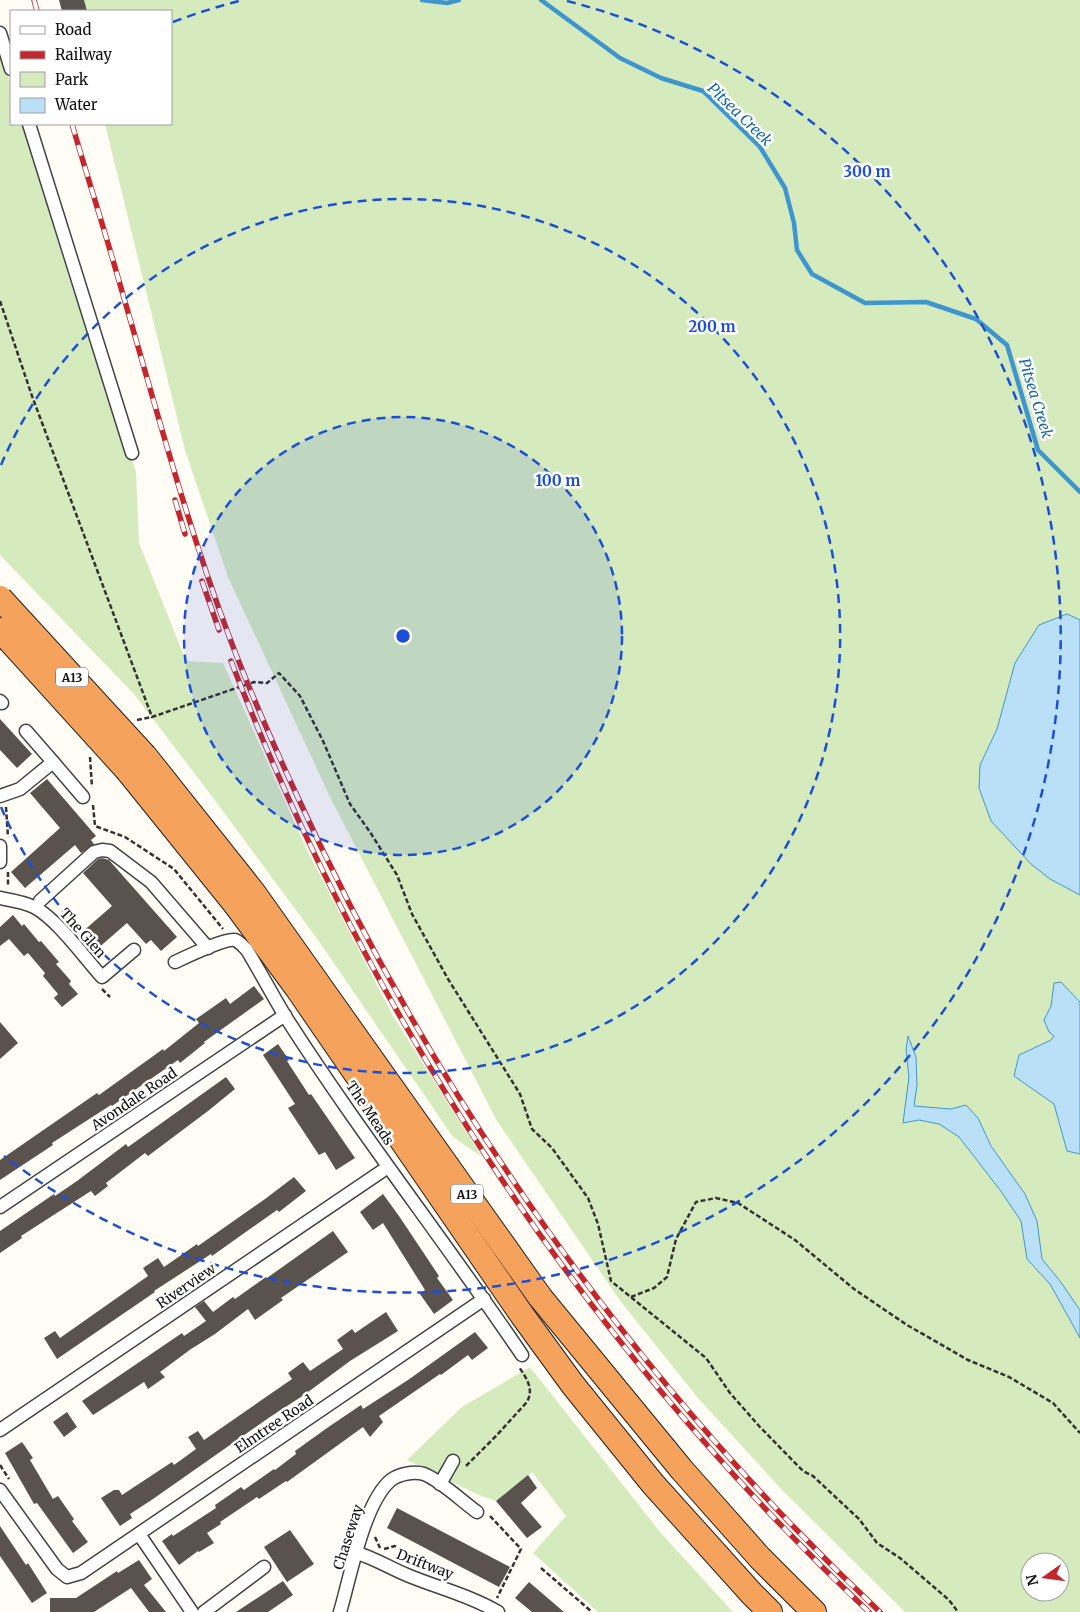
<svg xmlns="http://www.w3.org/2000/svg" width="1080" height="1612" viewBox="0 0 1080 1612" font-family="Merriweather,serif">
  <rect width="100%" height="100%" fill="#fffdf5"/>
  <g fill="#d5ebbd" fill-rule="evenodd">
    <path d="M74 0H1080V1612H905L782 1490 698 1398 621 1302 497 1121 330 797 228 577 185 450 105 124H171V11H77ZM1030 1562H1060V1592H1030Z"/>
    <polygon points="0,50 11,87 11,124 22,124 71,284 136,472 139,543 186,661 223,663 306,848 393,1016 482,1157 453,1137 318,940 217,803 134,694 0,555"/>
    <polygon points="530,1367 660,1532 733,1612 598,1612 533,1553 566,1516 532,1472 496,1501 479,1495 407,1460 462,1407"/>
  </g>
  <g fill="#b9e0f7" stroke="#3f96cf">
    <polygon points="1067,614 1080,620 1080,895 1050,879 1031,864 991,821 979,788 980,765 997,729 1015,663 1039,625"/>
    <polygon points="1061,982 1080,1002 1080,1154 1067,1151 1054,1104 1014,1076 1019,1055 1051,1040 1054,1036 1049,1032 1044,1020 1051,1006 1054,983"/>
    <polygon points="908,1036 916,1057 917,1085 914,1106 951,1109 966,1105 978,1118 991,1146 1025,1194 1037,1221 1042,1259 1060,1281 1080,1310 1080,1338 1050,1284 1027,1259 1021,1221 1000,1190 959,1137 939,1124 919,1120 903,1123 909,1077 906,1050"/>
  </g>
  <g fill="none" stroke-linecap="round" stroke-linejoin="round">
    <g stroke="#3f96cf" stroke-width="4.5">
      <polyline points="422,0 447,3 459,0"/>
      <polyline points="541,0 620,58 661,78 703,91 760,147 785,188 794,223 797,250 812,274 865,303 926,302 976,319 1007,345 1038,450 1080,492"/>
    </g>
  </g>
  <g fill="#5a524d">
    <polygon points="59,0 84,0 87,11 62,11"/>
    <polygon points="0,719 32,754 17,768 0,750"/>
    <polygon points="47,779 96,836 91,840 94,844 81,853 75,845 25,888 11,872 60,828 30,793"/>
    <polygon points="102,858 109,860 177,937 161,951 151,940 146,944 127,923 96,950 81,933 112,906 83,873 98,859"/>
    <polygon points="13,915 22,926 24,924 39,942 41,941 59,962 56,964 71,981 69,984 78,994 62,1007 54,998 58,994 43,976 45,973 28,953 24,956 9,939 0,946 0,927"/>
    <polygon points="254,986 264,999 204,1042 205,1043 180,1063 178,1060 112,1106 111,1105 52,1143 53,1145 0,1180 0,1160 97,1093 99,1095 163,1049 164,1051 199,1023 196,1019 226,998 230,1004"/>
    <polygon points="0,1022 18,1043 0,1059"/>
    <polygon points="278,1044 289,1060 287,1061 309,1095 311,1094 355,1158 336,1170 325,1152 319,1155 288,1108 295,1104 263,1055"/>
    <polygon points="226,1077 235,1089 208,1111 148,1156 145,1153 106,1183 108,1186 95,1196 91,1191 21,1236 22,1238 0,1253 0,1231 54,1194 55,1196 77,1181 126,1144 128,1147"/>
    <polygon points="294,1177 306,1191 279,1212 277,1210 212,1256 211,1254 154,1291 155,1292 57,1359 44,1338 55,1331 60,1338 148,1276 143,1268 158,1258 164,1267 197,1244 198,1246 265,1199"/>
    <polygon points="383,1194 399,1216 439,1276 437,1278 453,1300 434,1314 420,1294 425,1290 383,1223 373,1230 360,1212"/>
    <polygon points="333,1231 348,1252 281,1298 283,1300 255,1320 248,1309 215,1334 191,1349 160,1372 165,1377 148,1389 144,1382 93,1415 82,1401 182,1333 184,1336 206,1321 195,1307 204,1301 213,1312 233,1297 235,1299 266,1277 267,1278"/>
    <polygon points="386,1312 398,1331 350,1361 304,1395 270,1417 153,1499 130,1514 132,1518 120,1526 101,1498 114,1490 119,1490 122,1495 172,1462 174,1465 196,1449 188,1437 198,1431 204,1440 292,1379 288,1373 303,1362 310,1371 343,1349 337,1340 352,1329 355,1333"/>
    <polygon points="475,1332 488,1348 472,1360 468,1355 441,1375 440,1374 379,1416 383,1422 370,1437 363,1427 287,1482 286,1481 259,1499 257,1497 220,1522 221,1524 207,1533 214,1543 199,1552 198,1551 179,1565 162,1541 172,1534 173,1536 216,1508 215,1505 241,1487 244,1490 274,1469 275,1470 296,1454 295,1451 327,1428 361,1405 363,1409 408,1380"/>
    <polygon points="67,1412 77,1427 64,1437 53,1422"/>
    <polygon points="22,1442 33,1458 30,1460 53,1499 58,1496 74,1519 72,1521 88,1542 73,1553 37,1503 34,1504 5,1453"/>
    <polygon points="528,1475 537,1488 521,1503 542,1527 527,1538 496,1501"/>
    <polygon points="397,1508 510,1567 499,1587 387,1528"/>
    <polygon points="0,1526 26,1565 28,1563 47,1593 32,1603 0,1556"/>
    <polygon points="290,1530 314,1564 287,1582 264,1547"/>
    <polygon points="139,1560 152,1579 144,1585 166,1612 149,1612 131,1588 94,1612 50,1612 50,1598 76,1598 117,1571 118,1573"/>
    <polygon points="283,1581 293,1595 268,1612 236,1612"/>
    <polygon points="529,1582 564,1612 532,1612 515,1598"/>
  </g>
  <g fill="none" stroke-linecap="round" stroke-linejoin="round">
    <g stroke="#444" stroke-width="15">
      <g id="street">
        <polyline points="0,33 11,69"/>
        <polyline points="29,124 132,453"/>
        <polyline points="0,701 2,703"/>
        <polyline points="26,731 53,762"/>
        <polyline points="0,796 20,789 53,762 83,797"/>
        <polyline points="0,846 0,862"/>
        <path d="M0 898C11 900 24 902 34 907 57 919 84 957 102 977L134 950"/>
        <polyline points="40,901 94,852 102,850 110,851 151,882 208,948"/>
        <path d="M175 962C186 957 225 938 235 940 240 942 243 946 247 950 260 972 272 994 285 1016 359 1132 445 1241 522 1355"/>
        <polyline points="0,1207 285,1015"/>
        <polyline points="0,1430 388,1167"/>
        <polyline points="440,1484 453,1461"/>
        <polyline points="0,1490 57,1569 67,1577 81,1573 484,1299"/>
        <polyline points="139,1534 192,1612"/>
        <path d="M357 1553C374 1558 390 1568 407 1575 438 1588 469 1595 498 1612"/>
        <polyline points="204,1612 264,1567"/>
        <path d="M340 1612C350 1578 364 1502 391 1480 399 1474 414 1471 424 1474 440 1480 463 1502 477 1512"/>
      </g>
    </g>
    <g stroke="#222" stroke-width="26">
      <g id="highway">
        <polyline points="145,756 253,892 540,1297 682,1470 760,1558 814,1612"/>
        <polyline points="128,771 236,905 297,988 522,1315 573,1385 653,1484 752,1594 770,1612"/>
      </g>
    </g>
    <g stroke="#333" stroke-width="2.5" stroke-dasharray="5 2.5" stroke-linecap="butt">
      <polyline points="0,301 32,396 152,717 254,682 267,683 279,673 300,696 323,741 350,804 370,832 397,875 412,914 448,979 520,1094 532,1129 552,1148 588,1198 598,1224 611,1281 706,1358 730,1393 759,1426 803,1471 813,1476 859,1519 877,1543 900,1558 949,1600 958,1612"/>
      <polyline points="137,720 152,717"/>
      <polyline points="90,757 92,787"/>
      <polyline points="93,805 95,826 125,837 174,869 223,929"/>
      <polyline points="6,807 8,837"/>
      <polyline points="8,872 8,887"/>
      <polyline points="102,989 110,997"/>
      <polyline points="631,1297 654,1288 667,1277 676,1239 696,1202 716,1198 738,1203 795,1240 854,1289 907,1325 968,1360 1009,1377 1053,1403 1080,1433"/>
      <polyline points="0,1465 9,1479"/>
      <path d="M466 1466 496 1436 527 1402C534 1389 527 1379 519 1367"/>
      <polyline points="490,1516 521,1549 497,1598"/>
      <polyline points="375,1537 380,1548"/>
      <polyline points="384,1549 395,1546 443,1573"/>
      <polyline points="541,1568 592,1612"/>
    </g>
    <use href="#street" stroke="#fff" stroke-width="12"/>
    <use href="#highway" stroke="#f5a25d" stroke-width="24"/>
    <g stroke="#c4262e" stroke-width="5.5">
      <g id="rail">
        <polyline points="34,0 37,11"/>
        <path d="M72 124C87 176 104 228 119 281 154 400 185 519 229 636 248 687 270 737 293 787 433 1096 632 1379 880 1612"/>
        <polyline points="175,500 185,534"/>
        <polyline points="202,581 219,630"/>
        <path d="M231 661C369 1019 589 1349 869 1612"/>
      </g>
    </g>
    <use href="#rail" stroke="#fff" stroke-width="4" stroke-dasharray="11" stroke-linecap="butt"/>
    <g stroke="#222" stroke-width="26" stroke-linecap="butt">
      <g id="highway-bridge">
        <polyline points="0,598 145,756"/>
        <polyline points="0,630 128,771"/>
      </g>
    </g>
    <use href="#highway-bridge" stroke="#f5a25d" stroke-width="24"/>
  </g>
  <circle cx="403" cy="636" r="219" fill="#1d4ed8" fill-opacity=".12"/>
  <g fill="none" stroke="#1d4ed8" stroke-width="2.5" stroke-dasharray="9 6">
    <circle cx="403" cy="636" r="219"/>
    <path d="M1 465A437 437 0 1 1 1 807"/>
    <path d="M173 22A656 656 0 0 1 239 1M567 1A656 656 0 1 1 4 1156"/>
  </g>
  <g text-anchor="middle" dominant-baseline="central" stroke-width="5" stroke-linejoin="round" paint-order="stroke">
    <g fill="#fff" stroke="#585858" stroke-width="1">
      <rect x="56" y="667.5" width="32" height="19" rx="4"/>
      <rect x="451" y="1184.5" width="32" height="19" rx="4"/>
    </g>
    <g font-size="12" font-weight="bold" fill="#111">
      <text x="72" y="677">A13</text>
      <text x="467" y="1194">A13</text>
    </g>
    <g font-size="14" fill="#111" stroke="#fff">
      <text transform="translate(83 933) rotate(48)">The Glen</text>
      <text transform="translate(134 1099) rotate(-34)">Avondale Road</text>
      <text transform="translate(370 1113) rotate(56)">The Meads</text>
      <text transform="translate(186 1286) rotate(-34)">Riverview</text>
      <text transform="translate(274 1424) rotate(-34)">Elmtree Road</text>
      <text transform="translate(348 1537) rotate(-72)">Chaseway</text>
      <text transform="translate(425 1564) rotate(21)">Driftway</text>
    </g>
    <g font-size="15" font-style="italic" fill="#1768a6" stroke="#fff">
      <text transform="translate(740 114) rotate(44)">Pitsea Creek</text>
      <text transform="translate(1036 398) rotate(73)">Pitsea Creek</text>
    </g>
  </g>
  <circle cx="403" cy="636" r="8" fill="#1d4ed8" stroke="#fff" stroke-width="2.5"/>
  <g font-size="15" text-anchor="middle" font-weight="bold" fill="#1d4ed8" stroke="#fff" stroke-width="5" stroke-linejoin="round" paint-order="stroke">
    <text x="867" y="177">300 m</text>
    <text x="712" y="332">200 m</text>
    <text x="558" y="486">100 m</text>
  </g>
  <rect x="10" y="10" width="162" height="115" fill="#ffffff" stroke="#a0a0a0"/>
  <rect x="20" y="26" width="25" height="8" fill="#ffffff" stroke="#a0a0a0"/>
  <text x="55" y="35" font-size="15" fill="#111111">Road</text>
  <rect x="20" y="51" width="25" height="8" fill="#c4262e" stroke="#a0a0a0"/>
  <text x="55" y="60" font-size="15" fill="#111111">Railway</text>
  <rect x="20" y="72" width="25" height="15" fill="#d5ebbd" stroke="#a0a0a0"/>
  <text x="55" y="85" font-size="15" fill="#111111">Park</text>
  <rect x="20" y="98" width="25" height="15" fill="#b9e0f7" stroke="#a0a0a0"/>
  <text x="55" y="110" font-size="15" fill="#111111">Water</text>
  <g transform="translate(1045 1577) rotate(256)"><circle r="24" fill="#ffffff" stroke="#a0a0a0"/>
  <path d="M0-4L9 19L0 12L-9 19Z" fill="#c4262e"/>
  <text y="-8" font-size="14" font-weight="bold" text-anchor="middle" fill="#111111">N</text>
  </g>
</svg>
